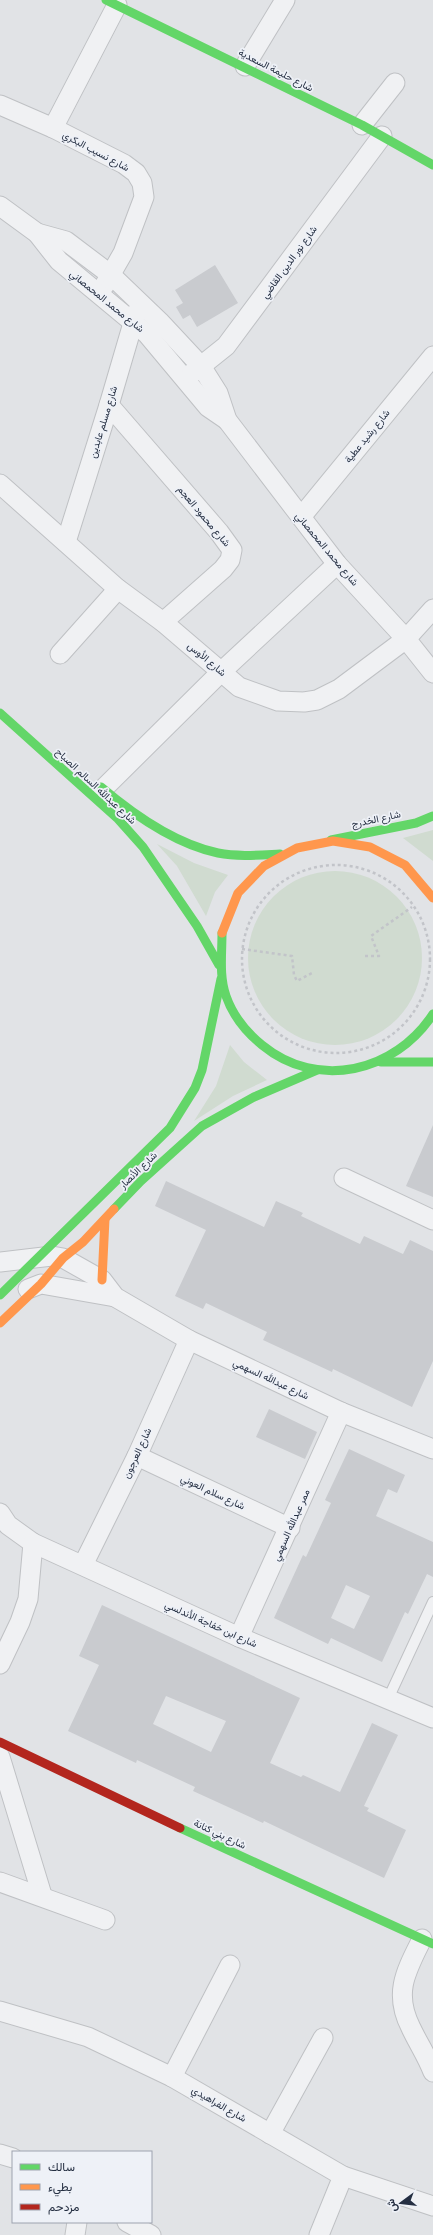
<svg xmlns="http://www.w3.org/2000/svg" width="433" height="2235" viewBox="0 0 433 2235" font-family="'IBM Plex Sans',Vazirmatn,sans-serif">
  <rect width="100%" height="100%" fill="#e1e3e6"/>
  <g fill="#d0dbd0">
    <polygon points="433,830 433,861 403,838"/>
    <polygon points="157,844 194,863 228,875 215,892 206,916 177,866"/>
    <circle cx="335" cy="958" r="87"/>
    <polygon points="230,1045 244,1062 267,1080 233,1096 194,1121 216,1086"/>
  </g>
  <g fill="#c9cbcf" fill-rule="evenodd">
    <polygon points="215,265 238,303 197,327 190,315 183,319 176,307 183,303 175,290"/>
    <polygon points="433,1125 433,1197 406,1186"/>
    <polygon points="166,1181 264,1227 276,1201 303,1213 301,1216 360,1244 364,1236 403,1254 410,1240 433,1251 433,1361 412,1407 333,1369 332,1372 263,1340 267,1332 206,1303 203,1309 175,1296 206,1230 155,1206"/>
    <polygon points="269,1409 317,1432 305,1459 256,1437"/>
    <path d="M349 1449 405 1475 397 1493 388 1489 376 1516 433 1542V1577L427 1574 408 1614 405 1612 382 1662 331 1638 328 1644 274 1618 303 1555 306 1557 331 1503 325 1500ZM346 1585 370 1596 354 1629 331 1618Z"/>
    <path d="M102 1605 300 1698 270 1763 301 1777 303 1775 340 1792 372 1723 398 1735 364 1806 369 1808 367 1811 406 1830 384 1878 264 1821 263 1823 193 1791 195 1787 137 1760 136 1763 68 1731 99 1665 79 1656ZM166 1696 226 1721 211 1752 153 1724Z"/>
  </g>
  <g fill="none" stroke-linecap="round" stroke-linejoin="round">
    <g stroke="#bfc1c4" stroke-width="12">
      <polyline id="lane" points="388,1699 433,1602"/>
    </g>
    <g stroke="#bfc1c4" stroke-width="21">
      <g id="street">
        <polyline points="245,66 285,0"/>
        <polyline points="0,105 53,128 124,164 136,173 142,183 144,197 123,253 104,286"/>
        <polyline points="362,125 395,83"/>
        <polyline points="53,128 117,5"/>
        <polyline points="0,206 37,233 59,261 147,334 208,407 227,420"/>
        <polyline points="37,233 66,241 111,275 159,321 201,366 218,393 227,420 301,517 337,564 406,639 433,673"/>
        <polyline points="191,374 226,346 382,136"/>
        <polyline points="109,405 219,532 232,550 230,560 223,569 163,622"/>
        <polyline points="0,484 118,589 163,622 239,687 278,701 304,702 317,700 339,689 406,639 433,609"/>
        <polyline points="301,517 433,356"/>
        <polyline points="66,542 109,405 136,313"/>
        <polyline points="60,654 118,589"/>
        <polyline points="103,789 221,672 337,564"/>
        <polyline points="344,1178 433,1220"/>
        <polyline points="0,1262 52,1256 63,1258 102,1280 115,1297 189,1340 341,1412 433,1449"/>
        <polyline points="28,1289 41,1284 115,1297"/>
        <polyline points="137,1456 290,1528"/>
        <polyline points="0,1513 8,1525 33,1543 239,1637 433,1718"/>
        <polyline points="83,1565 137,1456 189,1340"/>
        <polyline points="239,1637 341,1412"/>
        <polyline points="0,1664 20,1622 28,1599 33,1543"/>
        <polyline points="0,1757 42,1895"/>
        <polyline points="0,1882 105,1920"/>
        <path d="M422 1939C406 1971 393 1993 411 2028 418 2043 427 2056 433 2072"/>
        <polyline points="0,2011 88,2037 172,2077 343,2176 433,2206"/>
        <polyline points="172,2077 230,1965"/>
        <polyline points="270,2134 323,2038"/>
        <polyline points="0,2154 13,2158"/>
        <polyline points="127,2222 151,2235"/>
        <polyline points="75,2235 77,2222"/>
        <polyline points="319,2235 343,2176"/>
      </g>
    </g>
    <g stroke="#c2c4c9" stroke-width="2.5" stroke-dasharray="3 3" stroke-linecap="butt">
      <circle cx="336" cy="959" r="94"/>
      <polyline points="242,949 292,956 294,975 297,981 312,973"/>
      <polyline points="365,956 379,956 371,936 412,907"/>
    </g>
    <use href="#lane" stroke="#f0f1f3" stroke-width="10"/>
    <use href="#street" stroke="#f0f1f3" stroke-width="19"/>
    <g stroke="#63d668" stroke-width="9">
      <polyline points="106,0 362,125 433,165"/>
      <polyline points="0,713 118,819 143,847 197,926 219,965"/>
      <path d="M101 787C134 815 175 844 218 853 238 857 260 855 280 854"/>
      <polyline points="331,840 416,823 433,816"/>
      <path d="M222 933C222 955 219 976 226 996 233 1016 246 1032 262 1045 318 1091 395 1072 433 1014"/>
      <polyline points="381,1062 433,1062"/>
      <polyline points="114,1209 141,1181 202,1126 254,1097 317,1070"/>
      <polyline points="0,1295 170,1128 195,1088 202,1070 221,979"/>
      <polyline points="180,1828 433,1944"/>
    </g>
    <g stroke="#ff974d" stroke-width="9">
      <polyline points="222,933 238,893 264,866 297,848 333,841 370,847 405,865 433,898"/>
      <polyline points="102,1280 105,1219"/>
      <polyline points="0,1323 41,1284 63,1258 83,1242 114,1209"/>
    </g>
    <polyline stroke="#b3261e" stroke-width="9" points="0,1742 180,1828"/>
  </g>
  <g text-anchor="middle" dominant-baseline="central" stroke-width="3.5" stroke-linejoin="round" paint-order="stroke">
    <g font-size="10" fill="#252f42" stroke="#eef1f7">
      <text transform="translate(276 70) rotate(27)">شارع حليمة السعدية</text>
      <text transform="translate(96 151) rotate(28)">شارع نسيب البكري</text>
      <text transform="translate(289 262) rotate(-54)">شارع نور الدين القاضي</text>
      <text transform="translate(107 301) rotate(39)">شارع محمد المحمصاني</text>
      <text transform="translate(103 422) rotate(-73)">شارع مسلم عابدين</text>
      <text transform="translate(367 436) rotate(-51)">شارع رشيد عطية</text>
      <text transform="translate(204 516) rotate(50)">شارع محمود العجم</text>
      <text transform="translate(327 549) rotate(50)">شارع محمد المحمصاني</text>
      <text transform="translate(207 659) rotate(40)">شارع الأوس</text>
      <text transform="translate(96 786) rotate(43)">شارع عبدالله السالم الصباح</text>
      <text transform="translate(376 819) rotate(-12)">شارع الخدرج</text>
      <text transform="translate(138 1170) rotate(-44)">شارع الأنصار</text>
      <text transform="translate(271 1379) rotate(25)">شارع عبدالله السهمي</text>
      <text transform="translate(137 1453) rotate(-65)">شارع العرجون</text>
      <text transform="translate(213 1492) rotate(25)">شارع سلام العوني</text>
      <text transform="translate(291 1525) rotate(-66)">ممر عبدالله السهمي</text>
      <text transform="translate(211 1624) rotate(24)">شارع ابن خفاجة الأندلسي</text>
      <text transform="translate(220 1834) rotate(25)">شارع بني كنانة</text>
      <text transform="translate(219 2104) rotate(30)">شارع الفراهيدي</text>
    </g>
  </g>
  <rect x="12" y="2151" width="140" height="72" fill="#eef1f7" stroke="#9ea3af"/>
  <rect x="20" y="2164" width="20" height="6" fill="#63d668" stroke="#9ea3af"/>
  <text x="48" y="2171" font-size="12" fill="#252f42">سالك</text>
  <rect x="20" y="2184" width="20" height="6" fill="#ff974d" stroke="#9ea3af"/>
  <text x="48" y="2191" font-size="12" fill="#252f42">بطيء</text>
  <rect x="20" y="2204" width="20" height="6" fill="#b3261e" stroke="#9ea3af"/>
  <text x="48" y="2211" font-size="12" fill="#252f42">مزدحم</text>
  <g transform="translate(401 2203) rotate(255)" stroke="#eef1f7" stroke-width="3" paint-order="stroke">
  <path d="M0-3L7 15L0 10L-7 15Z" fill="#252f42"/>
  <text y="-6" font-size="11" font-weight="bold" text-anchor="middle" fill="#252f42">ش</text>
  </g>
</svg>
